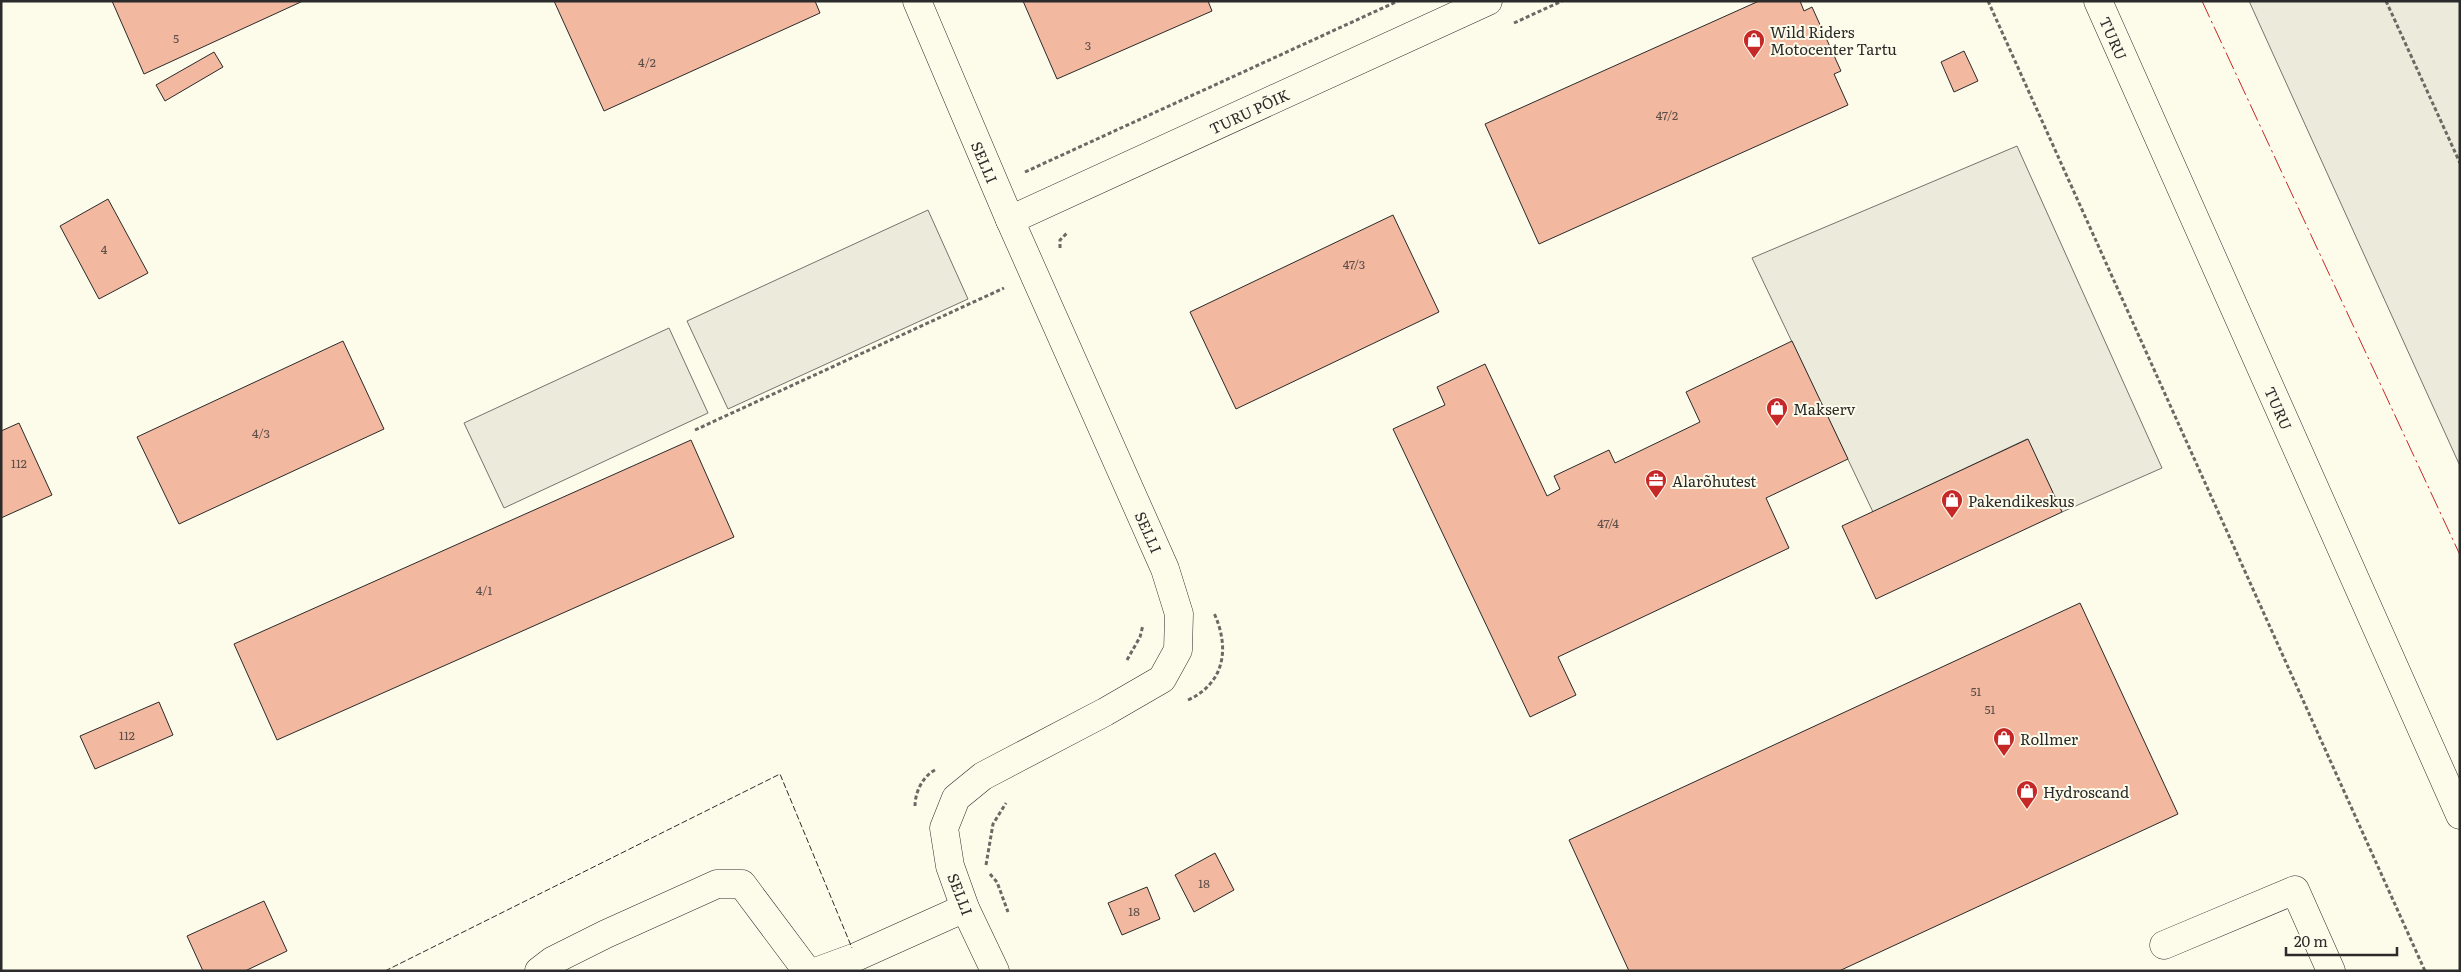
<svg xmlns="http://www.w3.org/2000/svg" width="2461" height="972" viewBox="0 0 2461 972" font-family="Literata,serif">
  <rect width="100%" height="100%" fill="#fdfbea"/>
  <polygon fill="#ecebdb" stroke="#74746e" points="2249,1 2460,1 2460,466"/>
  <g fill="#eceadb" stroke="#74746e">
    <polygon points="2017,146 2162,468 2062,512 2027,439 1873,512 1752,258"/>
    <polygon points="928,210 968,299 728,409 687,321"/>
    <polygon points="669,328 708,413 504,508 464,423"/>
  </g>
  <g fill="#f2b8a0" stroke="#2b2b2b">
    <polygon points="112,1 303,1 144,74"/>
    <polygon points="554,1 815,1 820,13 604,111"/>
    <polygon points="1023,1 1208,1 1212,11 1057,79"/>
    <polygon points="1759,1 1800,1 1804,11 1812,7 1841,71 1834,74 1848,105 1539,244 1485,124"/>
    <polygon points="1964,51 1978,81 1954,92 1941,62"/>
    <polygon points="214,52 223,67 165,101 156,85"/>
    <polygon points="108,199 148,273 99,299 60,226"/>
    <polygon points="1393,215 1439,312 1236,409 1190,312"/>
    <polygon points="343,341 384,429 179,524 137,437"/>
    <polygon points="1792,341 1848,459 1766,498 1789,548 1558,657 1576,695 1530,717 1393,429 1445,405 1437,387 1485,364 1547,496 1560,489 1554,476 1609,450 1615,463 1700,422 1686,392"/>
    <polygon points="19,423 52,495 1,518 1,431"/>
    <polygon points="2028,439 2062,512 1876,599 1842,526"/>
    <polygon points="691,440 734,537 277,740 234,644"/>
    <polygon points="2080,603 2178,814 1839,971 1629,971 1569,840"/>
    <polygon points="159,702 173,735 95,769 80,736"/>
    <polygon points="1215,853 1234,890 1194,912 1175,875"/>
    <polygon points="1147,887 1160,919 1122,935 1108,903"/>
    <polygon points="264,901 287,951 245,971 203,971 187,936"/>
  </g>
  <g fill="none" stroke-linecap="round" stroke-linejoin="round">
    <g stroke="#2b2b2b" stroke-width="29">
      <g id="minor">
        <polyline points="917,1 1010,220 1165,569 1179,614 1178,650 1162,679 1105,712 983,776 956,798 944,828 950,866 965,908 995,971"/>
        <polyline points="1010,220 1488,1"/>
        <polyline points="2164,945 2295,890 2331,971"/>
        <polyline points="539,971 552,961 606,934 717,884 742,884 807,971"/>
        <polyline points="818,971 856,957 965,908"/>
      </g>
    </g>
    <g stroke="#2b2b2b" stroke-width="29">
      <polyline id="major" points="2098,1 2460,815"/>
    </g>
    <g stroke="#6a6964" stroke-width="3" stroke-dasharray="4 2.5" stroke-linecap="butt">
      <polyline points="1988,1 2425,971"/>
      <polyline points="2386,1 2460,163"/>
      <polyline points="1514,23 1562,1"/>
      <polyline points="1025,172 1398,1"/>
      <polyline points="1060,248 1060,240 1068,232"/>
      <polyline points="695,430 1004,288"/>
      <polyline points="1127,660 1140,637 1143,625"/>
      <path d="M1188 700C1225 683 1230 648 1214 613"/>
      <path d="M915 806C915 792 923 776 935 770"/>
      <polyline points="986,865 993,824 1006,803"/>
      <polyline points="990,874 997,882 1008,912"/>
    </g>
    <use href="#minor" stroke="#fdfbea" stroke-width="28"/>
    <use href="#major" stroke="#fdfbea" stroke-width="28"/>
    <polyline stroke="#2b2b2b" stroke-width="1" stroke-dasharray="6 2.5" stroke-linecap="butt" points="385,971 780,774 852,948"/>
    <polyline stroke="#c62828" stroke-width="1" stroke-dasharray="18 4 2.5 4" stroke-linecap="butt" points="2202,1 2460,555"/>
  </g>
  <defs>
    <g id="shop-pin" transform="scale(1.125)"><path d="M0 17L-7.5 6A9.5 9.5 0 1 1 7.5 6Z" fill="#c62828" stroke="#fdfbea"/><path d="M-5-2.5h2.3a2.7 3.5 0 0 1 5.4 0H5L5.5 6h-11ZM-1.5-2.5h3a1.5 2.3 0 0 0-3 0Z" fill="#fff"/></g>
    <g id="office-pin" transform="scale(1.125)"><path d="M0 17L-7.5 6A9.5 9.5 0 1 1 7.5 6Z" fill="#c62828" stroke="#fdfbea"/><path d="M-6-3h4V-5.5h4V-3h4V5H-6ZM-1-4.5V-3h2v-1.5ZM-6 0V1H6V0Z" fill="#fff"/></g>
  </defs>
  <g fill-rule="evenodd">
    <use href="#shop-pin" x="1754" y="40"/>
    <use href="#shop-pin" x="1777" y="408"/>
    <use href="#office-pin" x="1656" y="480"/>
    <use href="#shop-pin" x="1952" y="500"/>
    <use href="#shop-pin" x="2004" y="738"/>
    <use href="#shop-pin" x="2027" y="791"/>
  </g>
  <g text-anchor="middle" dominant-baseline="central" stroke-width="4" stroke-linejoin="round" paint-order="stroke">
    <g font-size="12" fill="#5d4e48">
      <text x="176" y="38">5</text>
      <text x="1088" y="45">3</text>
      <text x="647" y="62">4/2</text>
      <text x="1667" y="115">47/2</text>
      <text x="104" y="249">4</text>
      <text x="1354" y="264">47/3</text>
      <text x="261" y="433">4/3</text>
      <text x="19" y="463">112</text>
      <text x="1608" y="523">47/4</text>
      <text x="484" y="590">4/1</text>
      <text x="1976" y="691">51</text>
      <text x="1990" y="709">51</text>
      <text x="127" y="735">112</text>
      <text x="1204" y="883">18</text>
      <text x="1134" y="911">18</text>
    </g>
    <g font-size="15" fill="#2b2b2b" stroke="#fdfbea" text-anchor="start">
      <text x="1770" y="31">Wild Riders<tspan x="1770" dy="17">Motocenter Tartu</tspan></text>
      <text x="1793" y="408">Makserv</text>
      <text x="1672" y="480">Alarõhutest</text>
      <text x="1968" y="500">Pakendikeskus</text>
      <text x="2020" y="738">Rollmer</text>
      <text x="2043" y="791">Hydroscand</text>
    </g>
    <g font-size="15" fill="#2b2b2b" stroke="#fdfbea">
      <text transform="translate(2114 38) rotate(66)">TURU</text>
      <text transform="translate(1249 111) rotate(-25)">TURU PÕIK</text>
      <text transform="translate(985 162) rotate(67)">SELLI</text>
      <text transform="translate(2279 408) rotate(66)">TURU</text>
      <text transform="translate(1149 532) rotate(66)">SELLI</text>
      <text transform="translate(961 894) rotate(69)">SELLI</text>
    </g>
  </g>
  <rect width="2461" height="972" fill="none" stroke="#2b2b2b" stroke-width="5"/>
  <path d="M2286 947v8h111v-8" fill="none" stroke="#2b2b2b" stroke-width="2.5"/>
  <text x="2294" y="947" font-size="15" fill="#2b2b2b" stroke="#fdfbea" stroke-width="4" paint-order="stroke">20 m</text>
</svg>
